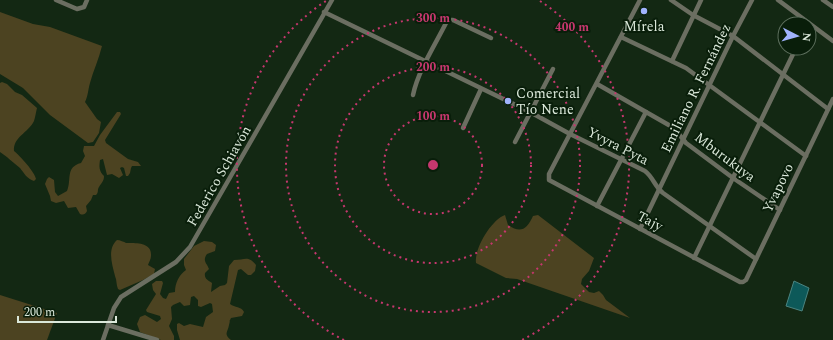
<svg xmlns="http://www.w3.org/2000/svg" width="833" height="340" viewBox="0 0 833 340" font-family="Spectral,serif">
  <rect width="100%" height="100%" fill="#132813"/>
  <g fill="#4c4321">
    <path d="M0 12 33 24 50 27 102 46C99 59 93 71 90 83 88 90 88 96 85 102L97 119 101 122 99 133 93 142 88 143 50 115 23 88 0 74Z"/>
    <path d="M2 82 7 84 15 92 22 95 37 108C36 112 35 118 34 121 28 133 13 137 14 151 20 156 35 172 36 179L34 181C27 179 24 173 20 168 15 164 5 155 0 152V83Z"/>
    <path d="M117 112H120L121 114 105 140 106 143 128 159 138 162 141 166H132L131 168 130 173 128 176H126L124 168 122 167 120 168 123 175 119 178 112 174 107 175 103 159 100 160C99 167 99 171 104 176 104 181 102 182 99 187 97 190 99 192 96 195H93L91 200 86 206 87 211C85 215 83 215 80 214L76 207 68 208 64 201 56 203 51 201 50 196 45 184 47 179 49 177 54 180 55 192 58 196 67 191C72 180 65 167 81 163L85 156 83 151 84 146H94L100 135Z"/>
    <path d="M505 215 508 225C521 234 527 229 533 216L538 215 594 258 589 271 582 279 581 284 589 292 594 293 599 291 603 295 606 300 630 318 517 279 506 278 476 263C474 249 491 220 505 215Z"/>
    <path d="M117 240C120 240 124 242 126 243 136 243 152 242 151 256 151 259 149 262 148 265L155 269 154 274 143 280 120 290 118 289C116 285 117 280 115 276 112 264 107 249 117 240Z"/>
    <path d="M204 241 212 242 216 245 215 251 207 254C202 261 207 263 209 269L205 273C204 279 208 280 212 283L211 292 220 286 225 285 227 283 229 266 234 260C245 260 248 255 256 265L255 271 251 275H248L241 269 238 270 230 304C235 308 241 306 244 312L242 316 231 318C228 324 231 318 229 325 228 332 223 334 231 340H180L177 330V324L179 323 184 326 190 324 203 327 206 317 213 312 212 304 210 303 201 307 198 306V300L194 296 191 297 190 305 184 306 180 302 173 305 171 307 172 319 169 326 174 336V340H161L140 332 137 324 140 317 145 315 157 322 161 319 160 316 147 312 146 310 156 294 153 290 152 284 156 281H162L163 283 160 294 163 298 166 299 169 293 175 292C175 283 179 275 186 270L184 265V259L194 246Z"/>
    <polygon points="0,295 57,313 47,340 0,340"/>
  </g>
  <polygon fill="#0d5959" stroke="#4b8480" points="794,281 809,288 802,311 786,306"/>
  <g fill="none" stroke-linecap="round" stroke-linejoin="round">
    <g stroke="#6b6e61" stroke-width="4.5">
      <polyline points="56,0 77,9 84,7 87,0"/>
      <polyline points="640,0 549,174 549,180 740,282 743,282 746,280 833,99"/>
      <polyline points="671,0 693,15 733,36 828,109"/>
      <polyline points="778,0 833,41"/>
      <polyline points="823,0 833,7"/>
      <path d="M324 12 530 112 570 134 645 171C653 177 655 187 663 193L756 259"/>
      <polyline points="621,37 686,68 806,156"/>
      <polyline points="672,61 701,0"/>
      <polyline points="597,84 674,128 686,143 733,178 780,210"/>
      <path d="M413 95C418 71 435 45 446 23L449 20H453L491 38"/>
      <polyline points="463,128 481,89"/>
      <polyline points="515,142 553,69"/>
      <polyline points="597,206 646,112"/>
      <polyline points="640,229 733,36 752,0"/>
      <polyline points="694,258 796,48"/>
      <polyline points="108,325 157,340"/>
      <polyline points="103,340 114,308 121,297 176,262 190,247 332,0"/>
    </g>
  </g>
  <g fill="none" stroke="#c6376e" stroke-width="2" stroke-dasharray="2 4">
    <circle cx="433" cy="165" r="49"/>
    <circle cx="433" cy="165" r="98"/>
    <circle cx="433" cy="165" r="147"/>
    <path d="M344 340A196 196 0 0 1 326 1M540 1A196 196 0 0 1 522 340"/>
  </g>
  <g fill="#a0b3fd" stroke="#091e0a" stroke-width="1.5">
    <circle cx="644" cy="11" r="4"/>
    <circle cx="508" cy="101" r="4"/>
  </g>
  <g text-anchor="middle" dominant-baseline="central" stroke-width="4" stroke-linejoin="round" paint-order="stroke">
    <g font-size="14" fill="#dbe8da" stroke="#091e0a">
      <text x="644" y="26">Mírela</text>
      <text x="516" y="93" text-anchor="start">Comercial<tspan x="516" dy="16">Tío Nene</tspan></text>
    </g>
    <g font-size="14" fill="#dbe8da" stroke="#091e0a">
      <text transform="translate(696 88) rotate(-64)">Emiliano R. Fernández</text>
      <text transform="translate(618 146) rotate(27)">Yvyra Pyta</text>
      <text transform="translate(725 157) rotate(37)">Mburukuya</text>
      <text transform="translate(219 176) rotate(-60)">Federico Schiavón</text>
      <text transform="translate(778 188) rotate(-64)">Yvapovo</text>
      <text transform="translate(650 221) rotate(28)">Tajy</text>
    </g>
  </g>
  <circle cx="433" cy="165" r="6" fill="#c6376e" stroke="#091e0a" stroke-width="2"/>
  <g font-size="12" text-anchor="middle" font-weight="bold" fill="#c6376e" stroke="#091e0a" stroke-width="4" stroke-linejoin="round" paint-order="stroke">
    <text x="433" y="22">300 m</text>
    <text x="572" y="31">400 m</text>
    <text x="433" y="71">200 m</text>
    <text x="433" y="120">100 m</text>
  </g>
  <g transform="translate(797 36) rotate(96)"><circle r="19" fill="#091e0a" stroke="#5d6f5d"/>
  <path d="M0-3L7 15L0 10L-7 15Z" fill="#a0b3fd"/>
  <text y="-6" font-size="11" font-weight="bold" text-anchor="middle" fill="#dbe8da">N</text>
  </g>
  <path d="M18 316v6h98v-6" fill="none" stroke="#dbe8da" stroke-width="2"/>
  <text x="24" y="316" font-size="12" fill="#dbe8da" stroke="#091e0a" stroke-width="3" paint-order="stroke">200 m</text>
</svg>
